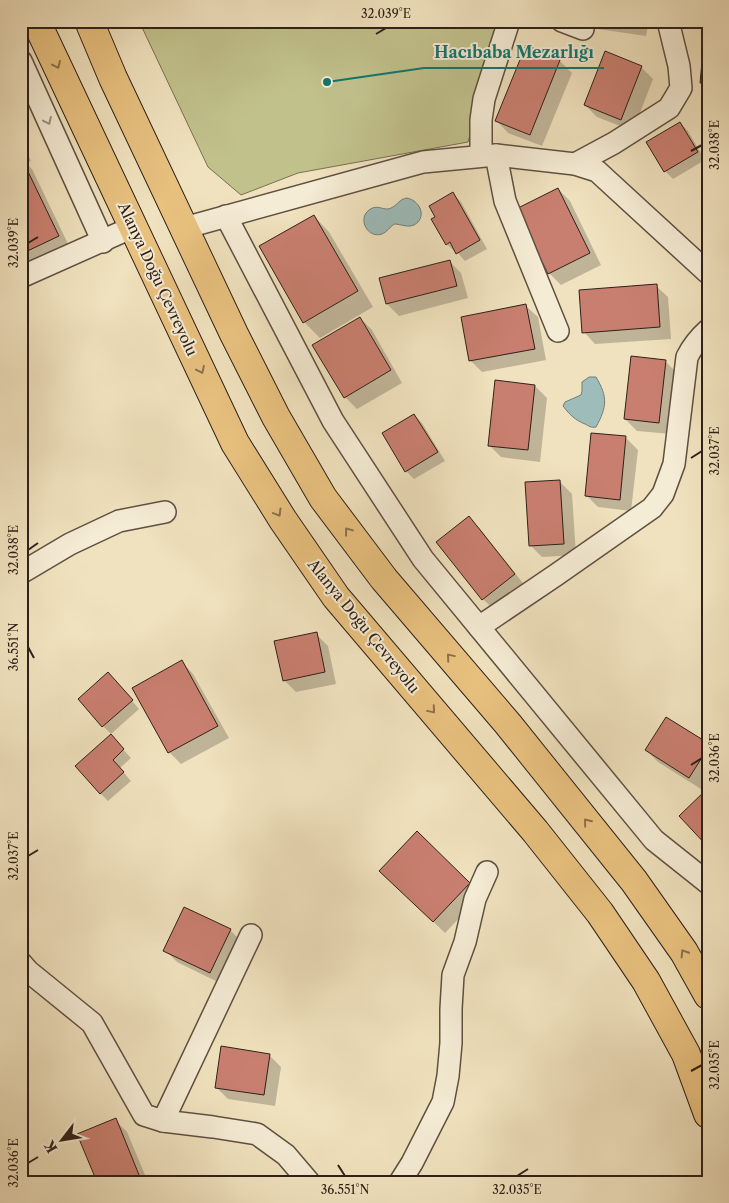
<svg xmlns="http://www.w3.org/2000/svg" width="729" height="1203" viewBox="0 0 729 1203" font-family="'Libre Caslon Text',serif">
  <rect width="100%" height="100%" fill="#f0e2be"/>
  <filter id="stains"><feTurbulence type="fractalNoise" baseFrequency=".004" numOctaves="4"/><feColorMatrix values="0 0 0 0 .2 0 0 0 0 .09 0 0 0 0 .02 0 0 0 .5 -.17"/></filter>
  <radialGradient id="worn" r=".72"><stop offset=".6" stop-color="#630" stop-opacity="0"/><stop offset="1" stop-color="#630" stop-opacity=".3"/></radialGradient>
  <polygon fill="#c1c18c" stroke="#787052" points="139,21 503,21 468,142 298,173 241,195 208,167"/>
  <g fill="#9dbcba" stroke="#717e7a">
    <path d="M407 198C421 201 427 218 414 225 407 228 401 224 394 224 390 227 387 232 382 234 368 239 357 219 369 210 378 203 384 212 391 208 398 205 399 199 407 198Z"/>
    <path d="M589 377H596C608 397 607 407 596 427 591 428 589 426 585 424 575 420 570 415 563 406L565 402 581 395 582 391V382Z"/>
  </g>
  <g fill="#0003">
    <polygon points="591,21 649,21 646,36 598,29"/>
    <polygon points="708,53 708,90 701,83"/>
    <polygon points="560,61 572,73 542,146 508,133 497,121"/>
    <polygon points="641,67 653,79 633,131 597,117 585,105"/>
    <polygon points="680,123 688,131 705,160 673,179 665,171"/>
    <polygon points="21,140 31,161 26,163 32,169 70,248 21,270"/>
    <polygon points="558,189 570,201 601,265 561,285 549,273"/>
    <polygon points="453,194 461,202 487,249 465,261 456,251 455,252 447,244"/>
    <polygon points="314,216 329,232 373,307 320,338 304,322"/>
    <polygon points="449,261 461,273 468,298 399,316 387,304"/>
    <polygon points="656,286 668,297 671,339 595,344 584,332"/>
    <polygon points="526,306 538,317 546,360 482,372 470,360"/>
    <polygon points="360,318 372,330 402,383 357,409 345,397"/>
    <polygon points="665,361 677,373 671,434 637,431 625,419"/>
    <polygon points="535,386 547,398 540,462 501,457 489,445"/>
    <polygon points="414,415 422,423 445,461 414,479 406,471"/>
    <polygon points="593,434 626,438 638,450 631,511 598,507 586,495"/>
    <polygon points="560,482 572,494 576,555 542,557 530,545"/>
    <polygon points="469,518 481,530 526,587 495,611 483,599"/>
    <polygon points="316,634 328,646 336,684 296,692 284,680"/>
    <polygon points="182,662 193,674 229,738 181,764 169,752"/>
    <polygon points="116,682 139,709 111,734 103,726"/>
    <polygon points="118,744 131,758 120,768 131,781 108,801 100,793"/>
    <polygon points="708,745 708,779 701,789 658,762 646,750"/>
    <polygon points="393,883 469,883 481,895 445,933"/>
    <polygon points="184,908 230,930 242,942 222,984 177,962 165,950"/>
    <polygon points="269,1055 281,1067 275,1106 228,1099 216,1087"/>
    <polygon points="115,1120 127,1132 148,1182 98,1182"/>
  </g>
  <g fill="#c97f70" stroke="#2f2019">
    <polygon points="610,21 635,21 634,25"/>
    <polygon points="526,45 560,60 530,135 495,121"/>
    <polygon points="605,51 642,66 621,120 584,105"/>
    <polygon points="703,51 708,51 708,84 700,83"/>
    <polygon points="680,122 698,152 664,172 646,142"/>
    <polygon points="21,157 59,236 21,254"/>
    <polygon points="558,188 590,253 548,274 516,209"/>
    <polygon points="453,192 480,240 456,254 450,242 446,245 431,219 435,217 429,206"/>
    <polygon points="708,207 708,233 706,232 704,212"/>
    <polygon points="314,215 358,291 303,323 259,246"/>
    <polygon points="450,260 457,286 386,304 379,278"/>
    <polygon points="657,284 660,327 582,333 579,290"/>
    <polygon points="526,304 535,349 469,361 461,317"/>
    <polygon points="360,317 391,370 344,398 312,345"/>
    <polygon points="631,356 666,360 659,423 624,419"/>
    <polygon points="495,380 535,385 528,450 488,446"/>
    <polygon points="414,414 438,452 405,472 382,433"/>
    <polygon points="591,433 626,436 620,500 585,496"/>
    <polygon points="560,480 564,544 529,546 525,482"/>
    <polygon points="469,516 515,574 482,600 436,542"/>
    <polygon points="317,632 325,672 283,681 274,641"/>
    <polygon points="182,660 218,726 168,753 132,688"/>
    <polygon points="108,672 133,700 102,727 78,699"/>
    <polygon points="666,717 708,743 708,748 689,778 645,750"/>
    <polygon points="111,734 124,749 113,760 124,772 100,794 75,766"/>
    <polygon points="707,789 708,790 708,847 679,816"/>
    <polygon points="417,831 470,883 433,922 379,871"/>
    <polygon points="184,907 231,929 210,973 163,951"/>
    <polygon points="221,1046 270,1054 264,1095 215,1088"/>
    <polygon points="116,1118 141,1180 137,1182 97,1182 77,1134"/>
  </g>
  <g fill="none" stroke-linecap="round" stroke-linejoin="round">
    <g stroke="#5f5042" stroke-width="24">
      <g id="minor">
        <polyline points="562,21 583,29"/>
        <polyline points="21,61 103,242"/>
        <polyline points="496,155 505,201 558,331"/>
        <polyline points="481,156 481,120 484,99 509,21"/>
        <polyline points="575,164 614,143 669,108 681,88 679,66 668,21"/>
        <polyline points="226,216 333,421 423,559 654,840 708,883"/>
        <polyline points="184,228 423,162 496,155 575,164 597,171 708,273"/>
        <polyline points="21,277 133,227"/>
        <polyline points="21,573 70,544 119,521 165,512"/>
        <path d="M479 627 556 575 652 508 663 494 674 464 687 357C692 347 699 338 708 330"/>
        <polyline points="21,963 28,971 92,1023 144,1115 163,1121 213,1127 257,1134 286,1155 309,1182"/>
        <polyline points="163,1121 251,935"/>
        <polyline points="400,1182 412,1163 443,1102 448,1076 451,1043 451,1009 453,975 465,942 475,899 487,872"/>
      </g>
    </g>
    <g stroke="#2f2019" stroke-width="30">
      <g id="highway">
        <polyline points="36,21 235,443 283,520 336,597 535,831 600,913 646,981 686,1054 708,1114"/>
        <polyline points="89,21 113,78 234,334 276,417 323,498 384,579 508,724 634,881 684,952 708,995"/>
      </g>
    </g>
    <polyline stroke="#2f2019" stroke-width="3" stroke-dasharray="4 2.5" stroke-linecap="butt" points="125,21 128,27"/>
    <use href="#minor" stroke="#f5ecd5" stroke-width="21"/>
    <use href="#highway" stroke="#e8c17f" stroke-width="28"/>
  </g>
  <defs><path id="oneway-chevron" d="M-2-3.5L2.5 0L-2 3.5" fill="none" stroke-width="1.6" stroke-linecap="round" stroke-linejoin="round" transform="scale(1.25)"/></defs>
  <g stroke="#8c704c">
    <use href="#oneway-chevron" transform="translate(57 65) rotate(65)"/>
    <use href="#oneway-chevron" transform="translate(201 370) rotate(65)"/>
    <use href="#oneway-chevron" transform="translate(278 513) rotate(59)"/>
    <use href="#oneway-chevron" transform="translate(348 531) rotate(-127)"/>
    <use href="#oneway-chevron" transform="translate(450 657) rotate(-130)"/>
    <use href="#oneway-chevron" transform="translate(432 710) rotate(50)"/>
    <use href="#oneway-chevron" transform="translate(587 822) rotate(-129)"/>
    <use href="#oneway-chevron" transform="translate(684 953) rotate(-122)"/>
  </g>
  <use stroke="#9c9080" href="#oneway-chevron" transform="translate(48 121) rotate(65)"/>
  <path fill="none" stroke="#2f2019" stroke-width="2" d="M376 34 386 28M691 151 702 145M28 243 38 237M691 458 702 451M28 550 38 543M28 647 34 658M691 765 702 758M28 856 38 850M691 1071 702 1065M28 1163 38 1157M338 1165 345 1176M517 1176 528 1169"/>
  <g text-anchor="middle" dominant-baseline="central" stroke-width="4" stroke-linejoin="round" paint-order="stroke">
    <g font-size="15" fill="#2f2019" stroke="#f5ecd5">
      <text transform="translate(158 279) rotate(65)">Alanya Doğu Çevreyolu</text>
      <text transform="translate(364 626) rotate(51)">Alanya Doğu Çevreyolu</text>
    </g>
  </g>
  <path fill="none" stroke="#0f766e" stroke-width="2" d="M327 82L424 68H604"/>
  <circle fill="#0f766e" stroke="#f5ecd5" stroke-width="2" cx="327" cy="82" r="5"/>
  <g font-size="16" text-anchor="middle" font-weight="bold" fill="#0f766e" stroke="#f5ecd5" stroke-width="4" stroke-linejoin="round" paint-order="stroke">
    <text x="514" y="58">Hacıbaba Mezarlığı</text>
  </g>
  <rect width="729" height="1203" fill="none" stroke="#f0e2be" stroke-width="55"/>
  <g transform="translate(62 1140) rotate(239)" stroke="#f5ecd5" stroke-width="4" paint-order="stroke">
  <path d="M0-4L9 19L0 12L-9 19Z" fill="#2f2019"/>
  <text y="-8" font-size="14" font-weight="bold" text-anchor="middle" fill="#2f2019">K</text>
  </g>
  <rect x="28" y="28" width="674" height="1148" fill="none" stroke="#2f2019" stroke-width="2"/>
  <g font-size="12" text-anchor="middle" fill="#2f2019">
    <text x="386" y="18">32.039°E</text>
    <text transform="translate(715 145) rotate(-90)" y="4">32.038°E</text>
    <text transform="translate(14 243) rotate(-90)" y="4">32.039°E</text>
    <text transform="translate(715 451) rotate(-90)" y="4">32.037°E</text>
    <text transform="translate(14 550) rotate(-90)" y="4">32.038°E</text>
    <text transform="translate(14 647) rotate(-90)" y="4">36.551°N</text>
    <text transform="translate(715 758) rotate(-90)" y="4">32.036°E</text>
    <text transform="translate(14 856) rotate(-90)" y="4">32.037°E</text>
    <text transform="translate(715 1065) rotate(-90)" y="4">32.035°E</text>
    <text transform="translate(14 1163) rotate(-90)" y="4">32.036°E</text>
    <text x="345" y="1194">36.551°N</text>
    <text x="517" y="1194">32.035°E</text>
  </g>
  <rect width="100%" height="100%" filter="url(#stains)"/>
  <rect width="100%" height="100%" fill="url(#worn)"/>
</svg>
